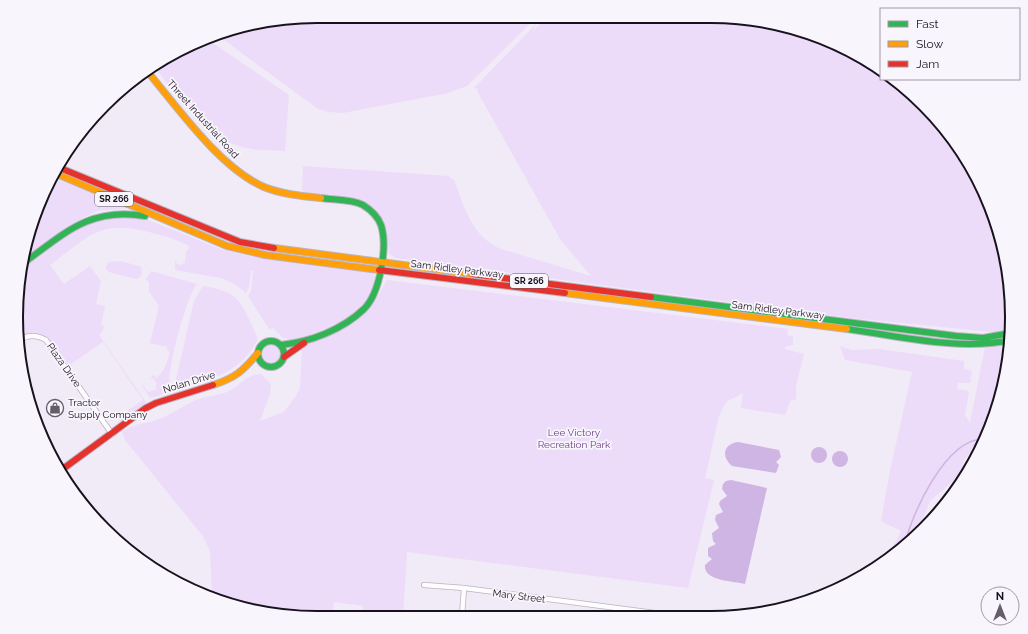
<svg xmlns="http://www.w3.org/2000/svg" width="1028" height="634" viewBox="0 0 1028 634" font-family="Raleway,sans-serif">
  <rect width="100%" height="100%" fill="#f1eaf7"/>
  <g fill="#ecdcf9">
    <polygon points="317,16 537,17 467,86 448,93 343,113 329,112 318,109 216,34 220,32"/>
    <path d="M547 17 750 19 826 39 881 71V79H895C909 92 925 104 937 118 1003 194 1024 297 1002 394 998 412 988 430 982 448L969 454 965 459 959 476 930 501 915 538 886 560 901 531 881 521 890 471 912 372 845 360 840 346 852 350 879 349 964 361V369L972 371 970 383H958L957 389 969 391 965 415 970 423 985 347H987L992 332 851 318 396 258 389 254C387 191 355 198 304 192L302 190 303 166 448 176 454 180C464 207 473 238 501 249L591 276 560 239 477 91 478 89 474 88 536 24 532 32Z"/>
    <path d="M207 39 289 95 285 151C271 150 256 151 242 147 208 139 176 93 154 67Z"/>
    <polygon points="55,178 128,208 97,211 81,219 26,258 32,220"/>
    <path d="M104 215H136L223 250 250 256 373 273C377 278 375 284 372 290 357 323 321 328 292 342L290 339 283 338 273 328 269 329 248 296 251 290 253 271H251L249 287 246 293 236 285 221 278 175 270V261H177L176 264 182 265 185 262 186 251 188 250 189 246C176 239 162 235 149 232 99 219 88 237 50 265L64 284 90 266 101 281 96 304 105 306 101 325 104 326 102 332 99 335 146 402V405L121 422 118 417 143 400 103 342 71 364 70 367C57 349 45 323 19 337L16 317 24 266 78 228Z"/>
    <polygon points="121,261 141,267 142,272 140,277 136,279 109,272 106,269 106,266 109,262"/>
    <path d="M151 271 197 284C186 297 165 375 170 392L150 398 143 387V384L146 382 143 385 148 392 157 389 155 386 157 384 153 378 149 379 154 375 156 378C165 371 167 362 170 352L167 350V347L150 343 159 306 149 291V282L146 279Z"/>
    <path d="M387 280 788 329 787 335 793 337V345L785 347V349L804 354 796 386V399L790 401 785 415 741 408 743 393 726 402 719 416 705 478 714 480 688 588 407 552 403 616H363V606L334 602 332 616 233 603 214 598 212 592 210 551 202 535 125 440 122 432C136 422 143 425 157 420 171 415 182 406 196 400 206 396 219 396 229 391 239 386 249 373 261 374L271 384 270 394 260 421 284 412 296 396 300 388 302 347 353 322 378 296Z"/>
    <path d="M203 286C241 291 242 305 257 336V341C239 374 209 380 176 390L174 388 194 301Z"/>
    <circle cx="271" cy="354" r="9"/>
  </g>
  <g fill="#cfb5e3">
    <path d="M738 442 779 450 781 457 776 462 779 465 776 473 732 466C721 457 723 444 738 442Z"/>
    <circle cx="819" cy="455" r="8"/>
    <circle cx="840" cy="459" r="8"/>
    <path d="M731 480 767 488 745 584C734 581 703 581 705 565L712 559 708 556V548L716 544 713 541 712 533 719 528 715 520 716 515 723 512 719 504 720 501 727 496 722 489 723 484 726 481Z"/>
  </g>
  <g fill="none" stroke-linecap="round" stroke-linejoin="round">
    <path stroke="#cfb5e3" stroke-width="1.5" d="M904 547C911 515 946 437 985 439"/>
    <g stroke="#bab4bf" stroke-width="6">
      <g id="street">
        <path d="M20 340C29 334 37 335 46 340L112 434"/>
        <polyline points="424,585 464,588 685,617"/>
        <polyline points="257,610 300,616"/>
        <polyline points="462,616 464,588"/>
      </g>
    </g>
    <g stroke="#bab4bf" stroke-width="8">
      <g id="fast">
        <path d="M25 262C66 232 91 207 145 216"/>
        <polyline points="651,297 956,336 983,338 1011,333"/>
        <path d="M847 329C900 336 958 351 1011 340"/>
        <circle cx="271" cy="354" r="13"/>
        <path d="M281 345C310 342 342 330 364 309 380 293 388 247 381 225 378 217 371 210 363 205 351 199 334 200 321 198"/>
      </g>
    </g>
    <g stroke="#bab4bf" stroke-width="8">
      <g id="slow">
        <path d="M147 71C178 108 220 168 264 187 281 194 302 196 321 198"/>
        <polyline points="57,174 227,246 265,255 379,270"/>
        <polyline points="274,248 472,274"/>
        <polyline points="565,293 847,329"/>
        <path d="M213 385C235 378 243 371 258 353"/>
      </g>
    </g>
    <g stroke="#bab4bf" stroke-width="8">
      <g id="jam">
        <polyline points="60,168 240,242 274,248"/>
        <polyline points="379,270 565,293"/>
        <polyline points="472,274 651,297"/>
        <polyline points="284,357 304,343"/>
        <polyline points="60,471 146,408 156,403 213,385"/>
      </g>
    </g>
    <use href="#street" stroke="#fdfcfe" stroke-width="4.5"/>
    <use href="#fast" stroke="#30b455" stroke-width="6"/>
    <use href="#slow" stroke="#ff9f0a" stroke-width="6"/>
    <use href="#jam" stroke="#e5322d" stroke-width="6"/>
  </g>
  <defs>
    <g id="shop-ring" transform="scale(0.9)"><circle r="9.5" fill="#f9f5fc" stroke="#645e69" stroke-width="1.5"/><path d="M-5-2.5h2.3a2.7 3.5 0 0 1 5.4 0H5L5.5 6h-11ZM-1.5-2.5h3a1.5 2.3 0 0 0-3 0Z" fill="#645e69"/></g>
  </defs>
  <g fill-rule="evenodd">
    <use href="#shop-ring" x="55" y="408"/>
  </g>
  <g text-anchor="middle" dominant-baseline="central" stroke-width="3.5" stroke-linejoin="round" paint-order="stroke">
    <g fill="#f9f5fc" stroke="#5c5660" stroke-width="1">
      <rect x="95" y="192" width="38" height="14" rx="3"/>
      <rect x="510" y="274" width="38" height="14" rx="3"/>
    </g>
    <g font-size="9" font-weight="bold" fill="#18121d">
      <text x="114" y="199">SR 266</text>
      <text x="529" y="281">SR 266</text>
    </g>
    <g font-size="10" fill="#18121d" stroke="#f9f5fc">
      <text transform="translate(203 119) rotate(48)">Threet Industrial Road</text>
      <text transform="translate(457 269) rotate(7)">Sam Ridley Parkway</text>
      <text transform="translate(778 310) rotate(7)">Sam Ridley Parkway</text>
      <text transform="translate(64 365) rotate(55)">Plaza Drive</text>
      <text transform="translate(189 382) rotate(-17)">Nolan Drive</text>
      <text transform="translate(519 596) rotate(7)">Mary Street</text>
    </g>
    <g font-size="10" fill="#18121d" stroke="#f9f5fc" text-anchor="start">
      <text x="68" y="402">Tractor<tspan x="68" dy="12">Supply Company</tspan></text>
    </g>
    <g font-size="10" fill="#6a3f88" stroke="#f9f5fc">
      <text x="574" y="432">Lee Victory<tspan x="574" dy="12">Recreation Park</tspan></text>
    </g>
  </g>
  <path d="M0 0H1028V634H0ZM317 23H711A294 294 0 0 1 1005 317V317A294 294 0 0 1 711 611H317A294 294 0 0 1 23 317V317A294 294 0 0 1 317 23Z" fill="#f9f5fc" fill-rule="evenodd"/>
  <path fill="none" stroke="#18121d" stroke-width="2" d="M317 23H711A294 294 0 0 1 1005 317V317A294 294 0 0 1 711 611H317A294 294 0 0 1 23 317V317A294 294 0 0 1 317 23Z"/>
  <rect x="880" y="8" width="140" height="72" fill="#f9f5fc" stroke="#9f9aa3"/>
  <rect x="888" y="21" width="20" height="6" fill="#30b455" stroke="#9f9aa3"/>
  <text x="916" y="28" font-size="12" fill="#18121d">Fast</text>
  <rect x="888" y="41" width="20" height="6" fill="#ff9f0a" stroke="#9f9aa3"/>
  <text x="916" y="48" font-size="12" fill="#18121d">Slow</text>
  <rect x="888" y="61" width="20" height="6" fill="#e5322d" stroke="#9f9aa3"/>
  <text x="916" y="68" font-size="12" fill="#18121d">Jam</text>
  <g transform="translate(1000 606)"><circle r="19" fill="#f9f5fc" stroke="#9f9aa3"/>
  <path d="M0-3L7 15L0 10L-7 15Z" fill="#645e69"/>
  <text y="-6" font-size="11" font-weight="bold" text-anchor="middle" fill="#18121d">N</text>
  </g>
</svg>
